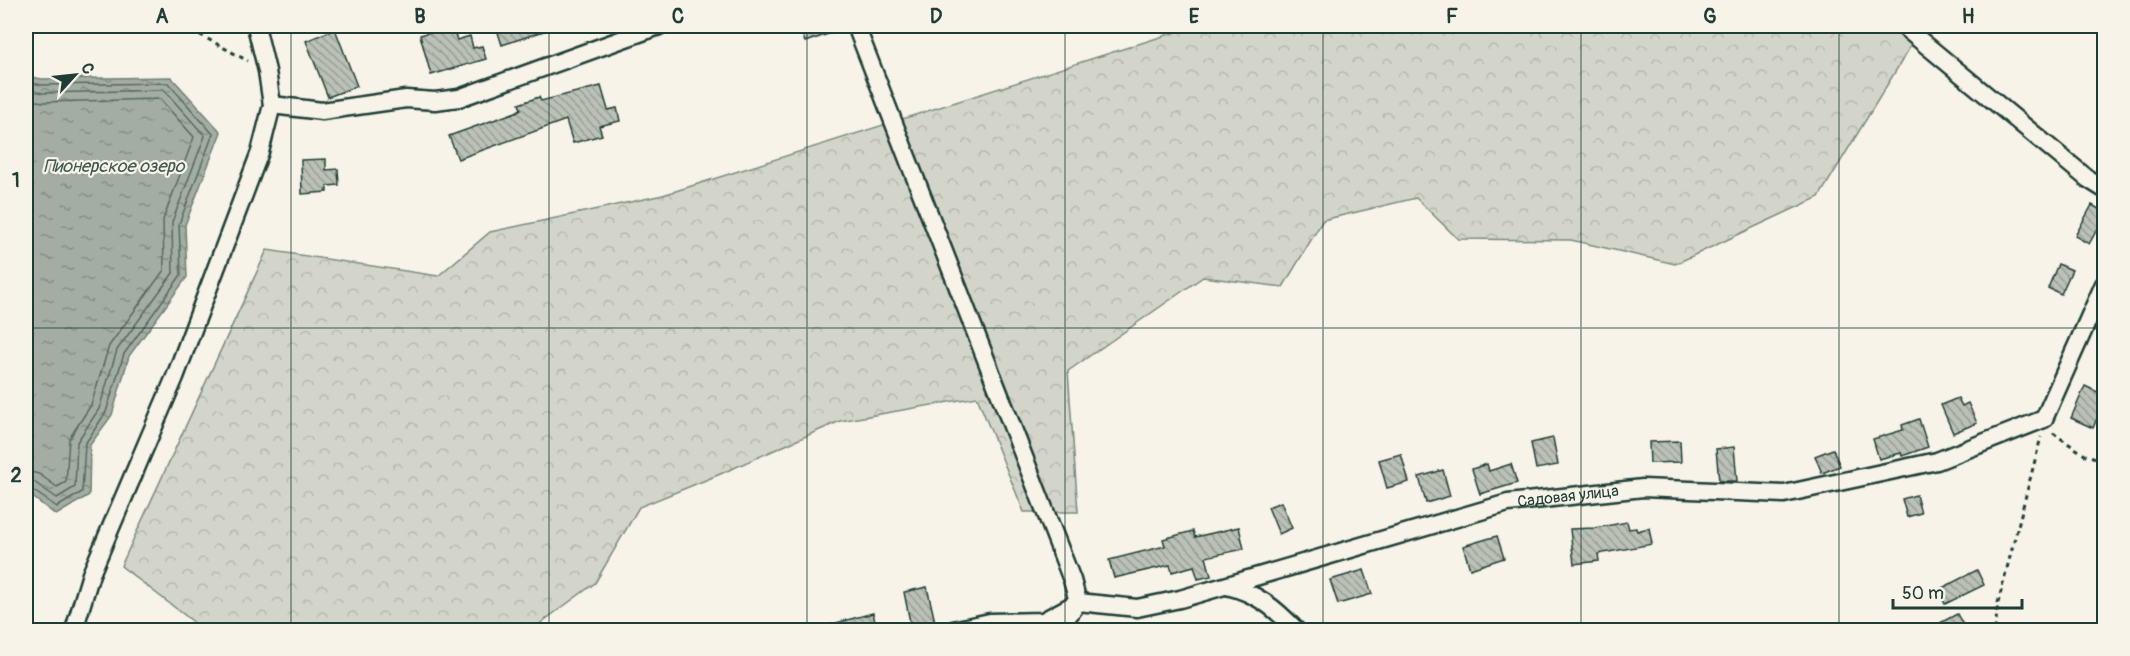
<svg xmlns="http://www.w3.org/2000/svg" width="2130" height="656" viewBox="0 0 2130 656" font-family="Pangolin,sans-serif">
  <defs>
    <pattern id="forest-crowns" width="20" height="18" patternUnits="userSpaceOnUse" patternTransform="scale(1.5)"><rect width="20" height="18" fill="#d3d5ca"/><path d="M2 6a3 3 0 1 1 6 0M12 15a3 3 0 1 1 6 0" fill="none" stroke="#b5b8ae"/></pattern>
    <pattern id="water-ripples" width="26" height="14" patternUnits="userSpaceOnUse" patternTransform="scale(1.5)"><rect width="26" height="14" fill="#a4ada3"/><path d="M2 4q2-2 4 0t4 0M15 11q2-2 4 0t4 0" fill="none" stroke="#858e86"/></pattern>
    <pattern id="building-back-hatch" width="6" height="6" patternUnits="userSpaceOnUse" patternTransform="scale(1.5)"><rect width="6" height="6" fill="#bbc1b6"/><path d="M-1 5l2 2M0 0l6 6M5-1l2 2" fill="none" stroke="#979e95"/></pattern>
  </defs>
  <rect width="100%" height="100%" fill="#f7f3e8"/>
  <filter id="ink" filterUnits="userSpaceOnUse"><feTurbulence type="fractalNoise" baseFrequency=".0167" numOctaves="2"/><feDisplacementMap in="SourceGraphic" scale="12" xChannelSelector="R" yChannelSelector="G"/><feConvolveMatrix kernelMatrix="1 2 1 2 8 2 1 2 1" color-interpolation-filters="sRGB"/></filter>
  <g filter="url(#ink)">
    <polygon fill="url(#forest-crowns)" stroke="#79897f" stroke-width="1.5" points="1195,26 1923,26 1819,197 1675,264 1571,240 1458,239 1416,198 1323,220 1283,287 1203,277 1068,371 1078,512 1024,512 977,397 840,421 718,475 639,507 595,583 531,630 204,630 121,566 267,250 438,276 490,232 663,195"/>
    <polygon fill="url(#water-ripples)" stroke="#6f8077" stroke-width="1.5" points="26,76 42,79 171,77 221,132 185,225 187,277 129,356 112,415 90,445 89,495 56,515 26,492"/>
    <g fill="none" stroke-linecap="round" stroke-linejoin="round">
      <g stroke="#546a60" stroke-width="1.5">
        <polyline points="26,82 42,85 168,83 213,134 179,224 181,275 124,354 106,412 85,444 82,492 57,507 31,489 26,487"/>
        <polyline points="26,89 43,93 164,90 205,136 172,222 173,273 117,350 99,409 77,442 75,487 57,498 34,482 26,480"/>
        <polyline points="26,99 43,102 160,99 194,137 163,220 164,270 109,346 91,405 69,439 66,482 57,487 39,474 26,471"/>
      </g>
    </g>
    <g fill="url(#building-back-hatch)" stroke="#1f3d34" stroke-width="1.5">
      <polygon points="452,26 457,40 470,36 473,48 482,46 486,59 431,75 420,35"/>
      <polygon points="496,26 553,26 553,28 502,45"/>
      <polygon points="799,26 846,26 846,28 805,42"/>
      <polygon points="335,29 357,86 328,97 306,41"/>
      <polygon points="601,86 608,110 617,108 620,121 599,126 602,135 573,143 566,120 458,159 449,136 516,112 521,109 519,104 539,97 541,101"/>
      <polygon points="326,159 326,170 338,169 339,185 327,186 327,192 302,194 301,160"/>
      <polygon points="2092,205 2104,212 2104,217 2089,244 2075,236"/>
      <polygon points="2058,264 2072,270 2061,294 2048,288"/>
      <polygon points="2085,386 2104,395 2104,402 2093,428 2071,418"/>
      <polygon points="1958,398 1962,406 1968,403 1977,423 1953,433 1941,405"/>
      <polygon points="1919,419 1928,447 1902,456 1901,453 1879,459 1873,439 1903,430 1902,425"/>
      <polygon points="1553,438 1558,465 1536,469 1531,443"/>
      <polygon points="1680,441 1681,462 1650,463 1649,442"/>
      <polygon points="1734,447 1737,481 1719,481 1716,449"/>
      <polygon points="1833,449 1840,466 1822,473 1815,456"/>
      <polygon points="1401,454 1409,482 1387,488 1379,460"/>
      <polygon points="1487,464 1489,471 1511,464 1517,483 1480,494 1472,469"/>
      <polygon points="1443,470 1450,496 1426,503 1419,477"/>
      <polygon points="1916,495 1921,513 1907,517 1902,499"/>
      <polygon points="1281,502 1292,528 1279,534 1268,507"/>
      <polygon points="1627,522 1629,529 1636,528 1637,531 1649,528 1652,544 1598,554 1599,561 1574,564 1570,529 1595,528"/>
      <polygon points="1239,527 1244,549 1206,557 1211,576 1198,579 1194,566 1172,572 1170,565 1114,578 1109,560 1165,546 1163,539 1193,531 1195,537"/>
      <polygon points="1497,536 1504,558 1470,569 1463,546"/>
      <polygon points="1364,570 1372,594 1338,604 1330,580"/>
      <polygon points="1977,570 1984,585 1945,604 1938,590"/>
      <polygon points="927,587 935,622 911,627 904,592"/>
      <polygon points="873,613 877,630 826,630 825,626"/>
      <polygon points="1957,614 1966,630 1927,630"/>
    </g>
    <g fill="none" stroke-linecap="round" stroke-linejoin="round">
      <g stroke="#1f3d34" stroke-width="21">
        <g id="street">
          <polyline points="856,26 1072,580 1078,602"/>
          <polyline points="1903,26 2088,179 2104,189"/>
          <polyline points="272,105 322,111 406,99 435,101 459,98 659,26"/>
          <path d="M1227 586C1257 593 1276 609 1296 630"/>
          <polyline points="74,630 91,574 175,377 260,152 272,105 267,71 256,26"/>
          <path id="s1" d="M953 630 990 622 1043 621 1078 602 1137 608 1180 599 1508 503 1643 488 1784 494 1937 461 2044 419 2104 284"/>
          <polyline points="1057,630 1074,608"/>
        </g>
      </g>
      <g stroke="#1f3d34" stroke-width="3" stroke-dasharray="4.5 4.5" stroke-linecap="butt">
        <polyline points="184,26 248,61"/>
        <polyline points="2053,433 2085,455 2104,460"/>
        <polyline points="1995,630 1998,603 2041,437"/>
      </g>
      <use href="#street" stroke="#f7f3e8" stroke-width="16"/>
    </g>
  </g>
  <path fill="none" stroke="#1f3d34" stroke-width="1.5" stroke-opacity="0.55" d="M291 26V630M549 26V630M807 26V630M1065 26V630M1323 26V630M1581 26V630M1839 26V630M26 328H2104"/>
  <g text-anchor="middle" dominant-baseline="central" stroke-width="4.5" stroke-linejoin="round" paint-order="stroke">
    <g font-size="16" fill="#1f3d34" stroke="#f7f3e8">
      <text stroke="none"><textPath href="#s1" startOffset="636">Садовая улица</textPath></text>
    </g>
    <g font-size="18" font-style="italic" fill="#405950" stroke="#f7f3e8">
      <text x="114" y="166">Пионерское озеро</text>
    </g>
  </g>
  <rect width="2130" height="656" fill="none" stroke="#f7f3e8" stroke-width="66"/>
  <g transform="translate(75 75) rotate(63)" stroke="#f7f3e8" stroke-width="4.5" paint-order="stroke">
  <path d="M0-4.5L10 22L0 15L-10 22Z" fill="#1f3d34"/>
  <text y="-9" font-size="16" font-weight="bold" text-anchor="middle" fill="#1f3d34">С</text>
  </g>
  <path d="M1893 599v9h129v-9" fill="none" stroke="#1f3d34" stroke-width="3"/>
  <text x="1902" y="599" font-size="18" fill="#1f3d34" stroke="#f7f3e8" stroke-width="4.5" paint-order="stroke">50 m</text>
  <rect x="33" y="33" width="2064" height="590" fill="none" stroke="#1f3d34" stroke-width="2"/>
  <g font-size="20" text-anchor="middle" font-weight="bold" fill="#1f3d34">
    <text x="162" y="23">A</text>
    <text x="420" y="23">B</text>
    <text x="678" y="23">C</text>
    <text x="936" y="23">D</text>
    <text x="1194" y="23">E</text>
    <text x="1452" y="23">F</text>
    <text x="1710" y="23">G</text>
    <text x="1968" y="23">H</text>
    <text x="16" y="187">1</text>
    <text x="16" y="482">2</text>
  </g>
</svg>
